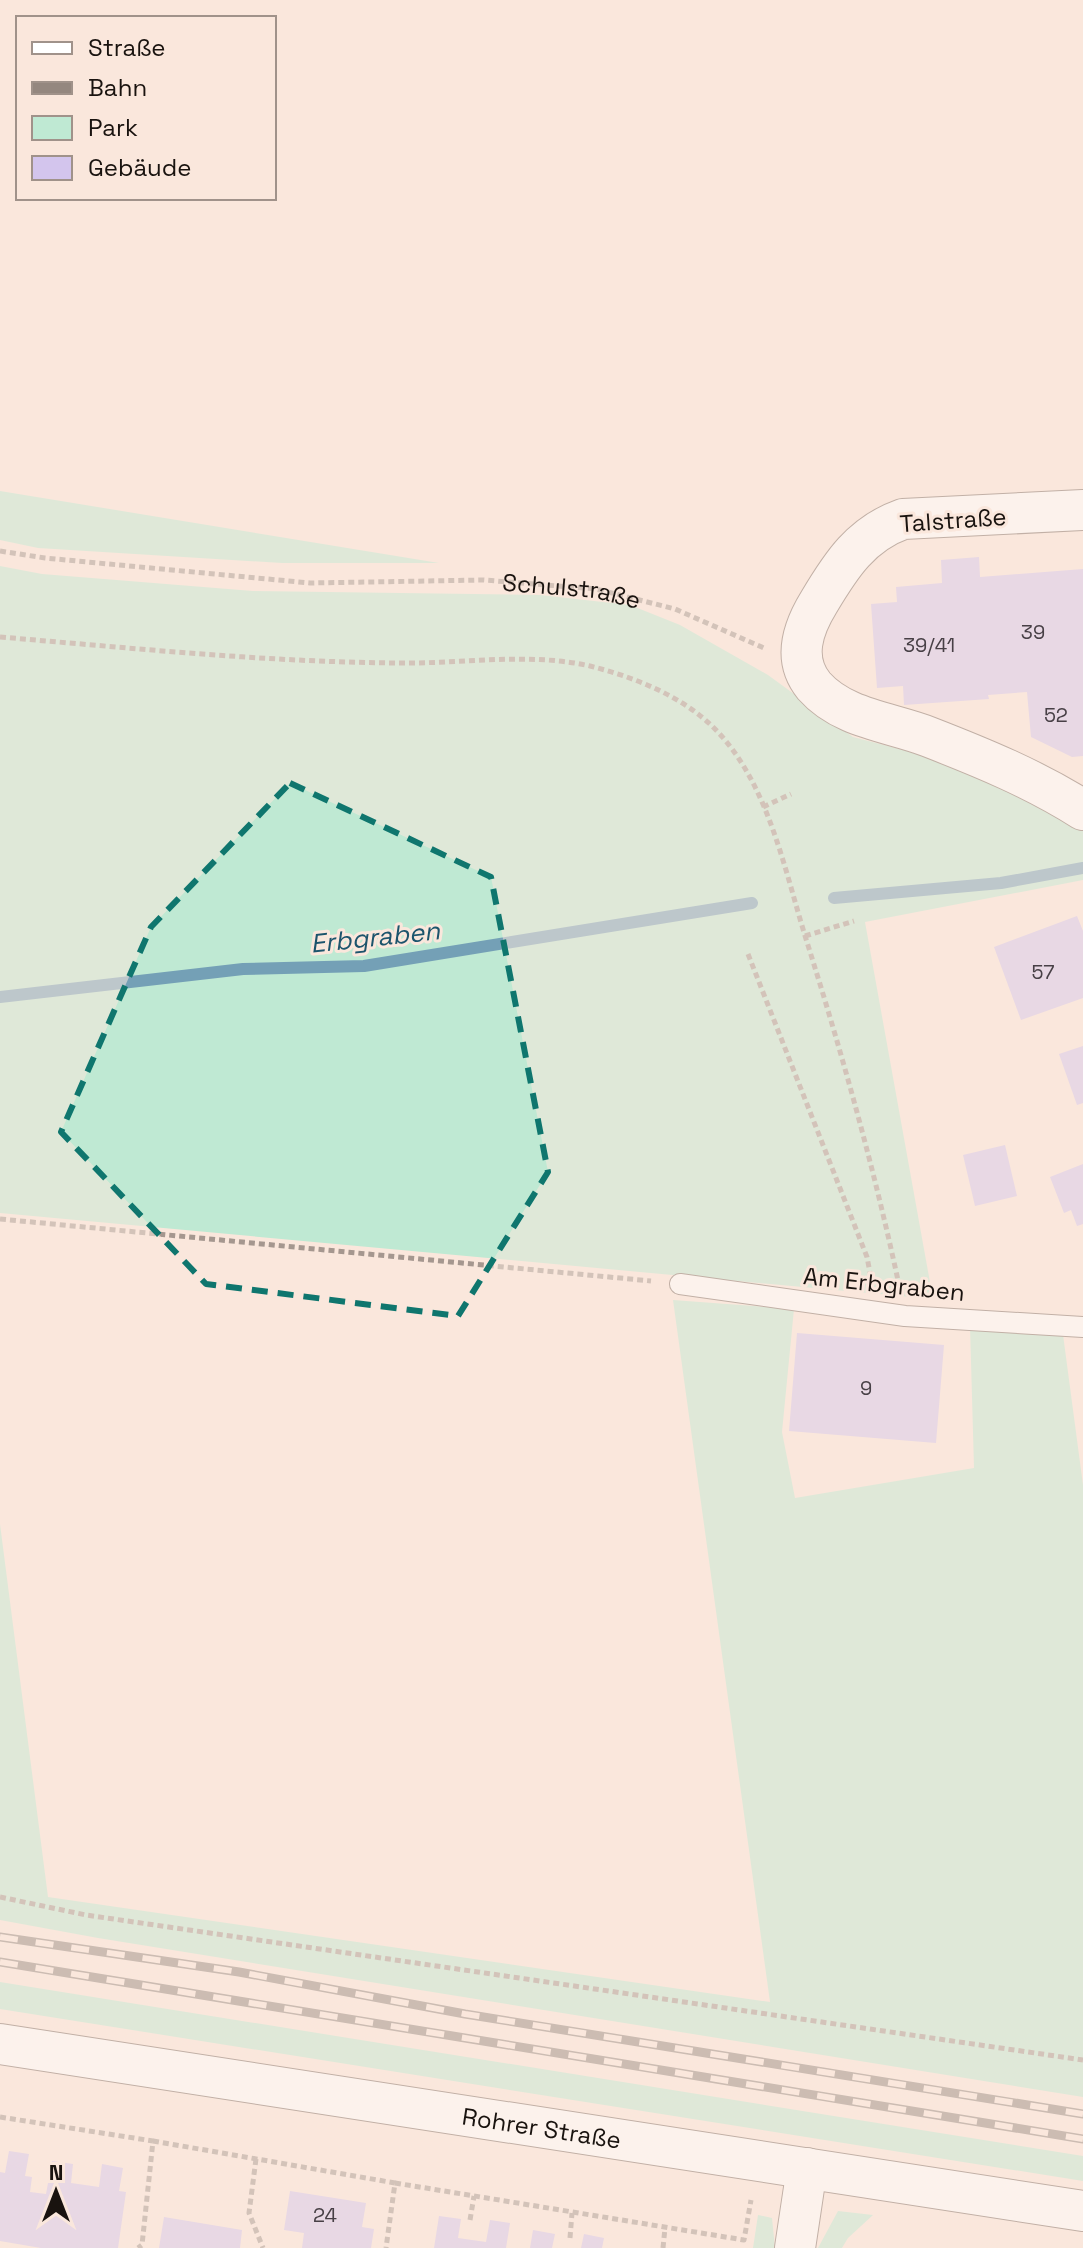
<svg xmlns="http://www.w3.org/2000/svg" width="1083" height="2248" viewBox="0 0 1083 2248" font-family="'Space Grotesk',sans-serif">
  <rect width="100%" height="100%" fill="#fae7dc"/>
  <g fill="#bfe9d3">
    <polygon points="0,491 439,563 282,563 38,548 0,540"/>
    <polygon points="0,566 42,574 253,591 540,595 630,605 680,625 768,675 853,737 965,766 1083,826 1083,880 865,922 933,1299 0,1213"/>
    <polygon points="673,1300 794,1309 782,1432 795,1498 974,1468 970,1326 1062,1327 1083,1485 1083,2097 98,1938 0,1920 0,1524 48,1897 770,2002"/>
    <polygon points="0,1982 1083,2156 1083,2181 0,2009"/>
    <polygon points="838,2211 873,2215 848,2238 842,2248 818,2248"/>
    <polygon points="758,2215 772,2218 775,2248 753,2248"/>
  </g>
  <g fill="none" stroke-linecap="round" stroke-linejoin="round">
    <g stroke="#74a0b6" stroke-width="12">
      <polyline points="834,898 1001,883 1083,868"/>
      <polyline points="0,997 243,969 364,966 752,903"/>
    </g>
  </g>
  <g fill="#d3c5ed">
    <polygon points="979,557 980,577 1083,569 1083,756 1072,757 1031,737 1027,692 988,695 989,699 904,705 903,686 877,688 871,604 897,602 896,587 942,583 941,560"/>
    <polygon points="1077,916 1083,931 1083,998 1021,1020 994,947"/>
    <polygon points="1083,1046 1083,1103 1077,1105 1059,1054"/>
    <polygon points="1005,1145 1017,1196 975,1206 963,1155"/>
    <polygon points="1083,1164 1083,1224 1077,1226 1071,1210 1064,1213 1050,1177"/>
    <polygon points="797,1333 944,1345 936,1443 789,1431"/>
    <polygon points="9,2151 29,2154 25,2176 32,2177 30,2192 46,2194 52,2161 73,2164 71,2183 99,2187 102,2164 123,2168 119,2191 126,2192 118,2248 41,2248 0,2241 0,2172 5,2173"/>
    <polygon points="290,2191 366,2203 362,2227 374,2229 371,2248 302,2248 304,2233 284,2230"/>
    <polygon points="439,2216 461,2219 458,2238 486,2242 490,2220 510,2223 506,2248 434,2248"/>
    <polygon points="164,2217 242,2230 240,2248 159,2248"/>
    <polygon points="533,2230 555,2234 552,2248 530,2248"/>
    <polygon points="584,2234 604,2238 602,2248 581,2248"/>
  </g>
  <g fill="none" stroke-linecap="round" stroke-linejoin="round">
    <g stroke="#7e6d64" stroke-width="22">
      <polyline id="lane" points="680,1284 905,1316 1083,1327"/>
    </g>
    <g stroke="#7e6d64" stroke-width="42">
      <g id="street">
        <path d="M1083 510 903 519C861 534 841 565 819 602 803 628 792 659 814 686 843 719 891 722 929 737 983 758 1034 779 1083 810"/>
        <path id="s2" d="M0 2044 1083 2211"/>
        <polyline points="795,2248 807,2168"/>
      </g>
    </g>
    <g stroke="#a5978f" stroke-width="5" stroke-dasharray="6 4" stroke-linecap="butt">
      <path id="s1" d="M0 551 45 558 310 583 484 580 596 589 675 609 764 648"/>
      <path d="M0 637C132 648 265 662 398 663 461 664 529 652 590 666 634 677 682 696 714 728 768 782 784 868 806 939 842 1053 874 1168 899 1285"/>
      <polyline points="763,807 791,794"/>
      <polyline points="805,936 854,921"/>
      <polyline points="748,954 867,1257 872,1283"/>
      <polyline points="0,1219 651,1281"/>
      <polyline points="0,1897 86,1915 1083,2060"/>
      <polyline points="0,2117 153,2141 142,2245 138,2248"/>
      <polyline points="153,2141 395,2183 386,2248"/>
      <polyline points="256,2159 249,2213 263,2248"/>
      <polyline points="395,2183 744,2240 751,2200"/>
      <polyline points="470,2220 474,2196"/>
      <polyline points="570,2238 572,2213"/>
      <polyline points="663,2248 665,2228"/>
    </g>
    <use href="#lane" stroke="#fff" stroke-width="20"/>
    <use href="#street" stroke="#fff" stroke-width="40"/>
    <g stroke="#94877f" stroke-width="9">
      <g id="rail">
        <polyline points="0,1937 239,1972 465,2014 1083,2114"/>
        <polyline points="0,1962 1083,2139"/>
      </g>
    </g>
    <use href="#rail" stroke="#fae7dc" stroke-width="6" stroke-dasharray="18" stroke-linecap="butt"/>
  </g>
  <path d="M0 0H1083V2248H0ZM290 783 491 877 548 1172 458 1316 206 1284 61 1132 151 927Z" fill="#fae7dc" fill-opacity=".55" fill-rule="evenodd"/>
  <path fill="none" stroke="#0f766e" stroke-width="6" stroke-dasharray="16 10" stroke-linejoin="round" d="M290 783 491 877 548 1172 458 1316 206 1284 61 1132 151 927Z"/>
  <g text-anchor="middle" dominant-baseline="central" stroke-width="6" stroke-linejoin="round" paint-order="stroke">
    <g font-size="20" fill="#484046">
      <text x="1033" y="632">39</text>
      <text x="929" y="645">39/41</text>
      <text x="1056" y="715">52</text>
      <text x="1043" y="972">57</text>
      <text x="866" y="1388">9</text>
      <text x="325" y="2215">24</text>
    </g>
    <g font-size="24" fill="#19130f" stroke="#fae7dc">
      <text transform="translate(953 520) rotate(-4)">Talstraße</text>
      <text stroke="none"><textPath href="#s1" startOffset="574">Schulstraße</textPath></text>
      <text transform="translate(884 1284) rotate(6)">Am Erbgraben</text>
      <text stroke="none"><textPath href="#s2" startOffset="548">Rohrer Straße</textPath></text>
    </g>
    <g font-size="26" font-style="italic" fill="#1c546c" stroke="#fae7dc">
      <text transform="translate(375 937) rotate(-6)">Erbgraben</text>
    </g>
  </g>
  <rect x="16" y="16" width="260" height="184" fill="#fae7dc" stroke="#a0928a" stroke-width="2"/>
  <rect x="32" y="42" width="40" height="12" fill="#ffffff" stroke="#a0928a" stroke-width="2"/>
  <text x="88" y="56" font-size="24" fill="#19130f">Straße</text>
  <rect x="32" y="82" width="40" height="12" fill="#94877f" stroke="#a0928a" stroke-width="2"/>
  <text x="88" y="96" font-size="24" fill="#19130f">Bahn</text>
  <rect x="32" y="116" width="40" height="24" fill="#bfe9d3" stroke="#a0928a" stroke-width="2"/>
  <text x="88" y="136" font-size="24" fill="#19130f">Park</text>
  <rect x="32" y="156" width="40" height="24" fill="#d3c5ed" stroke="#a0928a" stroke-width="2"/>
  <text x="88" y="176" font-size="24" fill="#19130f">Gebäude</text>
  <g transform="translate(56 2192)" stroke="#fae7dc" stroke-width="6" paint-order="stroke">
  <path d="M0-6L14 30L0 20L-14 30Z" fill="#19130f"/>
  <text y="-12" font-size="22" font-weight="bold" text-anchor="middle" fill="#19130f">N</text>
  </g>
</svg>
